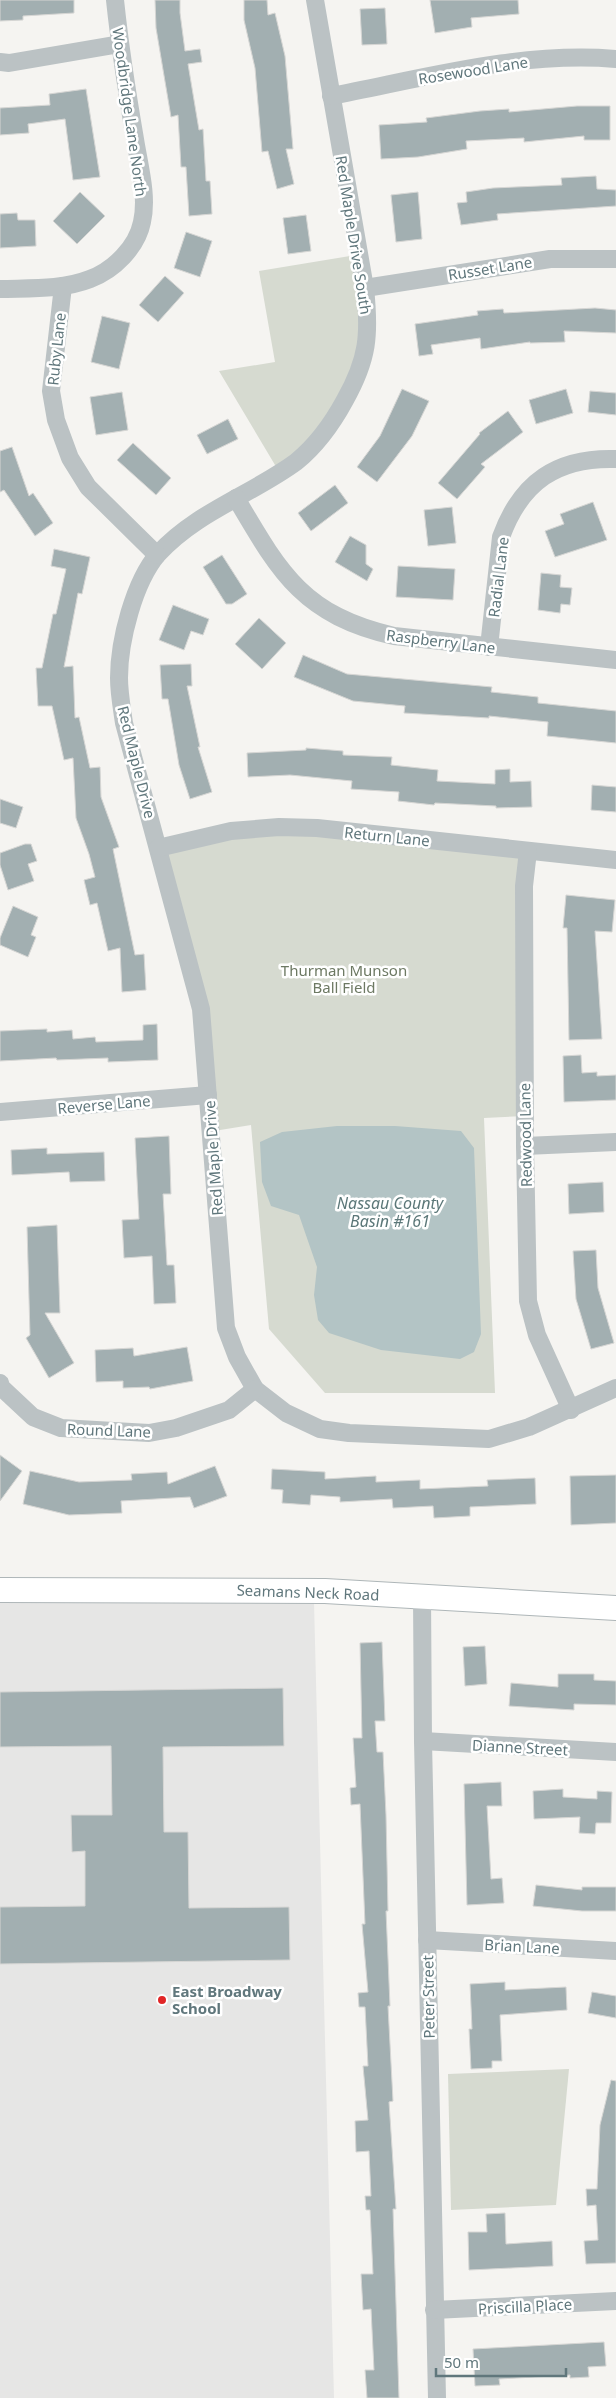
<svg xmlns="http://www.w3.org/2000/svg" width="616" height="2398" viewBox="0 0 616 2398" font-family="'Noto Sans',sans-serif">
  <rect width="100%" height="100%" fill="#f5f4f1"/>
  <polygon fill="#e6e6e5" points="0,1601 314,1602 334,2398 0,2398"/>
  <g fill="#d6dad0">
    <polygon points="356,255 368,318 340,407 278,470 219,371 275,362 259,271"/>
    <polygon points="277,831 524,854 524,1116 484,1118 495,1393 325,1393 269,1329 251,1125 214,1131 203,1005 163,851"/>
    <polygon points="569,2069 556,2205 451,2210 448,2074"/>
  </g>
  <polygon fill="#b3c4c5" points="337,1126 395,1126 461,1131 474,1148 481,1334 474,1352 460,1359 381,1350 329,1333 318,1320 314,1295 317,1267 299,1215 271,1206 262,1182 260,1142 282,1132"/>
  <g fill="#a2afb1" stroke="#d6d6d4">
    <polygon points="0,0 74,0 74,13 23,16 23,20 0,21"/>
    <polygon points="155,0 180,0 180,13 185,51 200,49 202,62 188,64 199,130 203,129 206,181 210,181 212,214 189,216 186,167 181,167 178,115 171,117 156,28"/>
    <polygon points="244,0 267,0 268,15 275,13 285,56 293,149 286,149 294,184 277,189 268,151 262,152 255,68 244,20"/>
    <polygon points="430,0 518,0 519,14 471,18 472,27 435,33"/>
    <polygon points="385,8 387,44 362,45 360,9"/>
    <polygon points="86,89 100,177 73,180 65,119 28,124 29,133 0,135 0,108 50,105 49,94"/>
    <polygon points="577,106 610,106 610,140 584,140 584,136 524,142 524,138 466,141 467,149 418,157 381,159 379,125 427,122 426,118 480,111 509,109 509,112"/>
    <polygon points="596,176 597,189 616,190 616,206 497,214 498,220 461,225 457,203 467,202 466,192 493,188 562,185 561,178"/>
    <polygon points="80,192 105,216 77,244 53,221"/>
    <polygon points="418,192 422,239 396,242 391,195"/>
    <polygon points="17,213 18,220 35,220 36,246 0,248 0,214"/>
    <polygon points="306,215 311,251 288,254 283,218"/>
    <polygon points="186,232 212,241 200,277 174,268"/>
    <polygon points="165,276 184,293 158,322 139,305"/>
    <polygon points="595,308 616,310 616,333 564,331 565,342 530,343 530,342 481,349 480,338 431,345 433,354 419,356 415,324 478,315 477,311 503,309 504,313"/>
    <polygon points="102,316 130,323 119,369 91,362"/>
    <polygon points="402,389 429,401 412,436 377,482 357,467 380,436"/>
    <polygon points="566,389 573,413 536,424 529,400"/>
    <polygon points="590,391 616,393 616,415 588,412"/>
    <polygon points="122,392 128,430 96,435 90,397"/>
    <polygon points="508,411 523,432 481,464 485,467 457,499 438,483 480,434 479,433"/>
    <polygon points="228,419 238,439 207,454 197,435"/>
    <polygon points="133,443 171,478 156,495 117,460"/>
    <polygon points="12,447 29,496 33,493 53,523 35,536 4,490 0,492 0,451"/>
    <polygon points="335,485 348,503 311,531 298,513"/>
    <polygon points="593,502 607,540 555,557 545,531 564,524 560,514"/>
    <polygon points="452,507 456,543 428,546 424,510"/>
    <polygon points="350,536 366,545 366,564 373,569 367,581 335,562"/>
    <polygon points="54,549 90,557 82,594 78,593 64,667 73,666 75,718 79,717 90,768 100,767 101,797 119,847 113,849 135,955 144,954 146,990 122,992 120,948 108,951 97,903 90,905 84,880 95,877 89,854 76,818 73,758 64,760 52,706 38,706 36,668 42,668 53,614 56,614 66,569 51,566"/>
    <polygon points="222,555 247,594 232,604 226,604 203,567"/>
    <polygon points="398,566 455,569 453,600 396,597"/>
    <polygon points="541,573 561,575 560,587 572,588 570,605 561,604 560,613 538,610"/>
    <polygon points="173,605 209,619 203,635 191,631 184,650 159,640"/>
    <polygon points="259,618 286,643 262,669 235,644"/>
    <polygon points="303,655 347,674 492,687 491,692 538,697 538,703 616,711 616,743 547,736 548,722 489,716 489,718 404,713 405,706 353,701 294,677"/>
    <polygon points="191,664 192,686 187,686 200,747 198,747 212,792 190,799 179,765 168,699 162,699 160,665"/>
    <polygon points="306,748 343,751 343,755 392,757 391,765 438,770 437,781 495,784 495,770 510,769 510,782 531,781 532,807 496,808 496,806 435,803 434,805 398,801 399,792 351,789 352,781 290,775 248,777 247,753 306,750"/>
    <polygon points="592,785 616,787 616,812 591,810"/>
    <polygon points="0,799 23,807 16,828 0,823"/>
    <polygon points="25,844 31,844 37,861 28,864 34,881 8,890 0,865 0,853"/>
    <polygon points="566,895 615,900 612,932 595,931 602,1039 569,1040 567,928 563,928"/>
    <polygon points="13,906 38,917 31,935 36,937 28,957 0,945 0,938"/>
    <polygon points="157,1024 158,1060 108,1062 108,1058 57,1060 56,1058 0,1061 0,1031 47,1029 47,1032 72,1030 73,1039 95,1037 96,1042 143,1040 143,1025"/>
    <polygon points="581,1055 582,1073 597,1072 597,1076 616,1075 616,1100 564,1102 563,1056"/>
    <polygon points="169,1136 171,1194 163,1194 167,1265 174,1265 176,1303 154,1304 152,1256 124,1258 122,1220 139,1219 135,1138"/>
    <polygon points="47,1148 47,1154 104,1152 105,1181 70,1182 69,1172 12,1175 11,1150"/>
    <polygon points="603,1182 604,1212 569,1214 568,1184"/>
    <polygon points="57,1225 60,1313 45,1313 74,1363 49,1378 26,1338 30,1335 27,1227"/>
    <polygon points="596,1250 598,1288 614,1343 591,1349 576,1299 573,1251"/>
    <polygon points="187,1347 193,1381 150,1389 149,1387 123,1388 123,1381 96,1382 95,1350 133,1348 134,1356"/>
    <polygon points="0,1455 22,1471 0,1501"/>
    <polygon points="215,1466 227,1496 194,1508 190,1497 121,1501 122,1513 69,1515 23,1504 30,1471 79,1482 132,1480 131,1474 167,1472 168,1484"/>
    <polygon points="272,1469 325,1472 325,1479 376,1476 376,1482 420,1480 420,1489 488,1486 487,1480 535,1478 536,1504 470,1507 470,1516 434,1518 433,1506 393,1508 392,1499 340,1502 340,1497 311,1495 310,1505 282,1503 283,1490 271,1489"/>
    <polygon points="616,1475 616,1523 571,1525 570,1476"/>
    <polygon points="382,1642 385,1721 375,1721 377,1752 383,1752 386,1815 388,1911 386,1911 390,2006 388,2006 393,2101 389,2102 396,2209 393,2209 399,2398 367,2398 365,2370 374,2370 371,2309 363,2310 361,2274 373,2274 370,2210 366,2210 365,2196 371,2196 369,2151 356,2152 355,2121 368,2120 363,2066 368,2066 365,2007 359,2007 358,1993 368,1992 362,1924 365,1924 360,1804 351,1805 350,1788 356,1787 353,1738 362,1738 360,1643"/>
    <polygon points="485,1646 487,1684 465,1686 463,1647"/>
    <polygon points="558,1674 594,1674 594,1680 616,1681 616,1705 574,1704 574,1710 509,1706 511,1683 558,1687"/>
    <polygon points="283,1688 284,1746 163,1747 164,1832 188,1832 189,1908 289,1907 290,1960 0,1964 0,1907 85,1906 85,1851 72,1852 71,1815 112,1815 111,1746 0,1747 0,1692"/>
    <polygon points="501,1782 502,1806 487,1806 491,1879 502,1878 504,1903 467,1905 464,1784"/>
    <polygon points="563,1789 563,1797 597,1799 597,1791 612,1792 611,1823 596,1823 595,1834 579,1833 580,1817 534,1819 533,1791"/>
    <polygon points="536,1885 582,1890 582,1887 616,1887 616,1911 582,1911 533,1906"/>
    <polygon points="505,1982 505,1990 566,1987 567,2010 500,2015 502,2061 492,2061 492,2068 471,2069 469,2029 472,2029 470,1984"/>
    <polygon points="592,1992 616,1996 616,2018 588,2013"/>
    <polygon points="611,2080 616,2081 616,2263 586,2264 584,2241 598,2240 596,2205 587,2206 586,2189 597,2189 600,2125"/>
    <polygon points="505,2213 506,2244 552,2241 553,2266 469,2270 468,2232 487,2232 486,2214"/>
    <polygon points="604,2342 606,2366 588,2367 589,2377 570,2378 570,2375 499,2379 500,2385 475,2386 473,2349"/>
  </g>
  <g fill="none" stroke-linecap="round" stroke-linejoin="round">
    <g stroke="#aeb6b8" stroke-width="26">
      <polyline id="secondary" points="0,1590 325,1591 616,1608"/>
    </g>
    <g stroke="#bbc2c4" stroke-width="18">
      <path d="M315 0 365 288C370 335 368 359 345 400 332 424 317 445 296 462 251 495 196 512 158 554 134 582 119 641 119 678 119 693 122 709 124 723L201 1009 226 1328 237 1357 255 1389 286 1413 320 1429 349 1433 489 1439 529 1427 616 1388"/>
      <polyline points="0,62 9,63 120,44"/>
      <path d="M331 96C425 78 520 51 616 59"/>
      <polyline points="63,286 51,391 56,420 70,458 88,487 157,555"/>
      <polyline points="365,288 550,259 616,259"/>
      <path d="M0 289C30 288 62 290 90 279 114 270 137 247 142 222 148 196 139 165 135 139 127 93 120 47 115 0"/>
      <path d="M236 498C280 573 303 615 394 636L616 660"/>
      <path d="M489 647 501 537C521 482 557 457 616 459"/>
      <polyline points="158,848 231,831 279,827 317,828 616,860"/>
      <polyline points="528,851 524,886 525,1146 528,1301 537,1335 571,1410"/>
      <polyline points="0,1112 208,1095"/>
      <polyline points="525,1146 616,1142"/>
      <polyline points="0,1383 1,1387 33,1417 61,1428 149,1433 176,1428 229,1410 255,1389"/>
      <polyline points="422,1596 423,1741 437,2398"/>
      <polyline points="423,1741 616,1752"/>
      <polyline points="427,1940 616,1951"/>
      <polyline points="434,2310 616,2301"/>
    </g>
    <use href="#secondary" stroke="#fff" stroke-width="24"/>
  </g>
  <circle fill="#e12526" stroke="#fff" stroke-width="2" cx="162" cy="2000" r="5"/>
  <g text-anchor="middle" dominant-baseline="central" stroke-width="5" stroke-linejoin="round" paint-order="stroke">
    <g font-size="15" fill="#60777c" stroke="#fff">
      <text transform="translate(473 70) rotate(-9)">Rosewood Lane</text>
      <text transform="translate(130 112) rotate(82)">Woodbridge Lane North</text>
      <text transform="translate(354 235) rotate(81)">Red Maple Drive South</text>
      <text transform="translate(490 268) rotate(-9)">Russet Lane</text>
      <text transform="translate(56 349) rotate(-84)">Ruby Lane</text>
      <text transform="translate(498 577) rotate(-83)">Radial Lane</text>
      <text transform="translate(441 641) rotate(7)">Raspberry Lane</text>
      <text transform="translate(137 762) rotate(76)">Red Maple Drive</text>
      <text transform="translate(387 836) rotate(6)">Return Lane</text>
      <text transform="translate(104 1104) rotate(-5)">Reverse Lane</text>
      <text transform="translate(525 1135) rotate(-91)">Redwood Lane</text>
      <text transform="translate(213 1158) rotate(-94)">Red Maple Drive</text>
      <text transform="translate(109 1430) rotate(2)">Round Lane</text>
      <text transform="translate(308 1592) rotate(2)">Seamans Neck Road</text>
      <text transform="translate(520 1747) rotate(3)">Dianne Street</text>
      <text transform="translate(522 1946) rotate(3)">Brian Lane</text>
      <text transform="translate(428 1997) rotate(-91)">Peter Street</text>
      <text transform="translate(525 2306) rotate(-3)">Priscilla Place</text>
    </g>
    <g font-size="15" fill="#6d7963" stroke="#fff">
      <text x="344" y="970">Thurman Munson<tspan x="344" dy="17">Ball Field</tspan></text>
    </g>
    <g font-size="15" font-weight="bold" fill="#60777c" stroke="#fff" text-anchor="start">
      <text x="172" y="1991">East Broadway<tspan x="172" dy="17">School</tspan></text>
    </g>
    <g font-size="16" font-style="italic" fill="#5b7778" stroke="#fff">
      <text x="390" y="1203">Nassau County<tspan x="390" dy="18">Basin #161</tspan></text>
    </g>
  </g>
  <path d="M436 2368v8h130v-8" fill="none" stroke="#60777c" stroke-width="2.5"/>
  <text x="444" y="2368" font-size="15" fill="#60777c" stroke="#ffffff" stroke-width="4" paint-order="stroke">50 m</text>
</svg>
